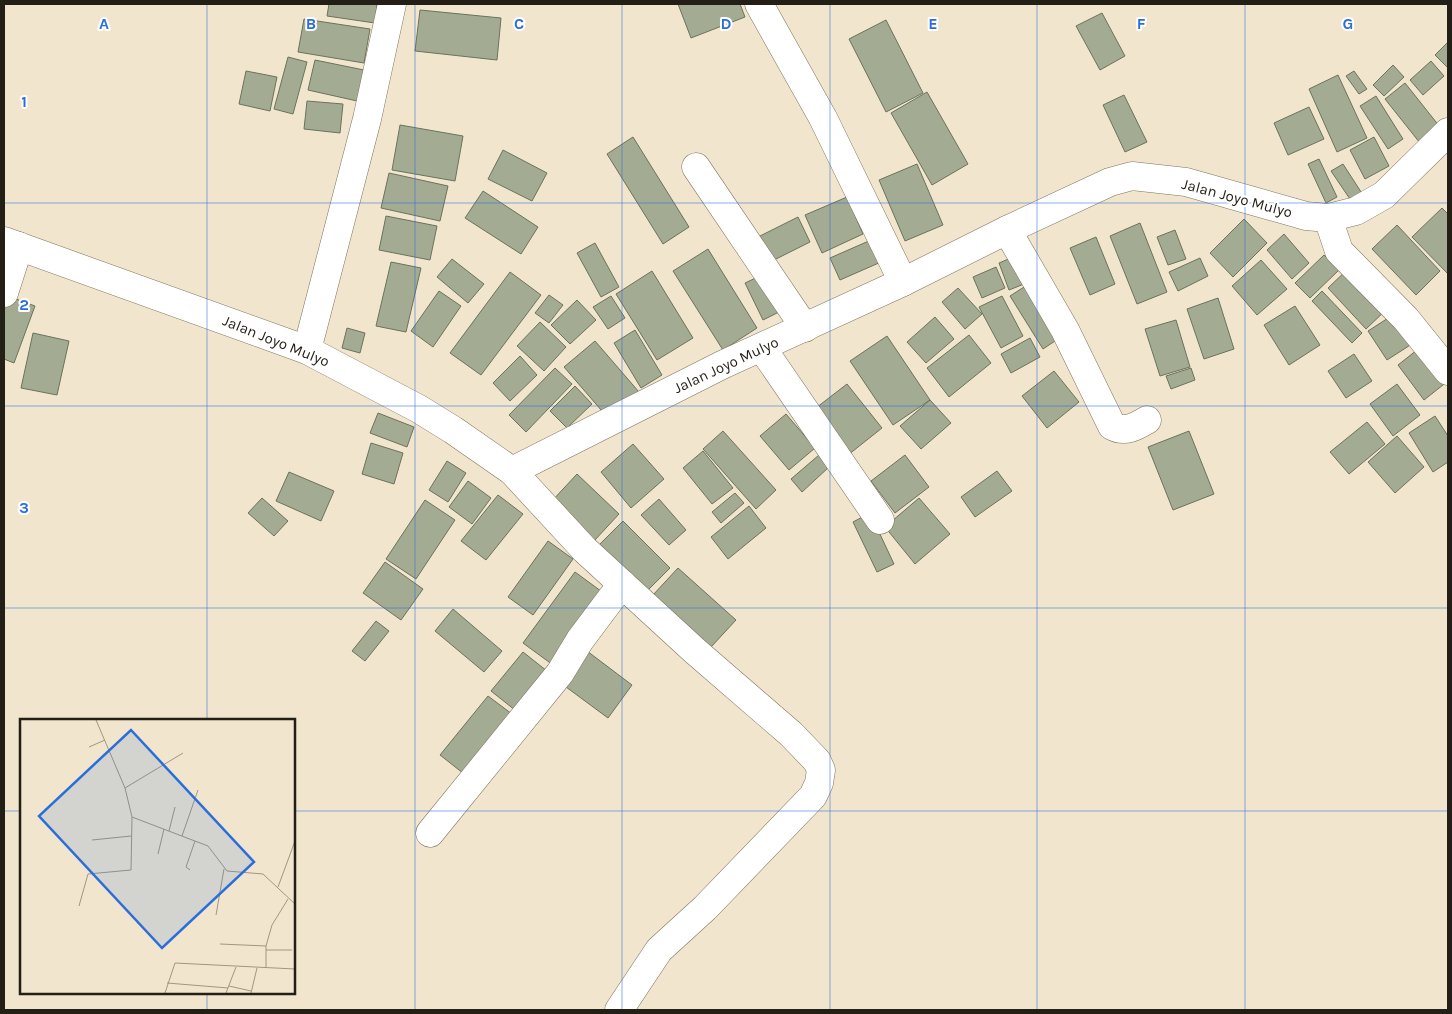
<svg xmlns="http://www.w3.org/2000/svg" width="1452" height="1014" viewBox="0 0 1452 1014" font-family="Karla,sans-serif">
  <rect width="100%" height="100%" fill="#f1e6cd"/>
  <g fill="#a4ab93" stroke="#6b725b">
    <polygon points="329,4 377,4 375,23 327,16"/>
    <polygon points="678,4 740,4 745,17 691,38"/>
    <polygon points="420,10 501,18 497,60 415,51"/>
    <polygon points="1102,13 1125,56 1100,70 1076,26"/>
    <polygon points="304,19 370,29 364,63 298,52"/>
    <polygon points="886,20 923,93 886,112 849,39"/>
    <polygon points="1448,42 1448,68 1435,55"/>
    <polygon points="288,57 307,62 293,114 274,109"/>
    <polygon points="315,60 364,70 357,101 308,90"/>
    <polygon points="1431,61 1444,76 1423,95 1410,80"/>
    <polygon points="1393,65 1404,77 1384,96 1373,85"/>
    <polygon points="246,71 277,77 270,111 239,104"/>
    <polygon points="1354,71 1367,89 1359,94 1346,76"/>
    <polygon points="1338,75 1367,138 1337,152 1309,89"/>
    <polygon points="1405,83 1440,127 1420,143 1385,99"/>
    <polygon points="927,92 968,164 932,185 891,113"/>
    <polygon points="1124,95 1147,142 1125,152 1103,105"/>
    <polygon points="1376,96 1403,139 1388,149 1360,106"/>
    <polygon points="307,101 343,104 340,133 304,129"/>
    <polygon points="1309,107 1324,139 1288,155 1274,123"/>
    <polygon points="400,125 463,136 455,181 392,170"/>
    <polygon points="633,137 689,227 663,244 607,154"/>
    <polygon points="1374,137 1389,166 1365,179 1350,150"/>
    <polygon points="503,150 547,173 532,201 488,179"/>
    <polygon points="1319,159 1337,197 1326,203 1308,164"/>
    <polygon points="917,164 943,225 905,241 879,180"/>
    <polygon points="1343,164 1363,195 1352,202 1331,171"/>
    <polygon points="389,173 448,186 440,221 381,208"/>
    <polygon points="483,191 538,227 521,254 465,218"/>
    <polygon points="847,197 863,234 822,253 805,215"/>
    <polygon points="1442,208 1448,214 1448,274 1412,237"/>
    <polygon points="386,216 437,226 430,260 379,250"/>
    <polygon points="798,217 810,242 770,262 758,237"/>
    <polygon points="1244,219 1267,243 1233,277 1210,253"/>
    <polygon points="1140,223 1167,292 1137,304 1110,236"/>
    <polygon points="1397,225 1440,271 1416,295 1372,249"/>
    <polygon points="1175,230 1186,259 1168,265 1157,237"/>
    <polygon points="1284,234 1309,263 1292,279 1267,250"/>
    <polygon points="1096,237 1115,284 1090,295 1070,248"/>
    <polygon points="871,240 881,262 840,280 830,258"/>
    <polygon points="595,243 619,287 601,297 577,253"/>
    <polygon points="708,249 757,328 723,350 673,271"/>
    <polygon points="1018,255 1029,282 1009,290 999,263"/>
    <polygon points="1324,255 1339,270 1310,298 1295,283"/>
    <polygon points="1200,258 1208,276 1178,291 1169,272"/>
    <polygon points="452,259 484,284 468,303 437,277"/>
    <polygon points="1261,260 1287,289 1257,315 1232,286"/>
    <polygon points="391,262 421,268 406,332 376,326"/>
    <polygon points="996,267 1005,288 982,298 973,277"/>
    <polygon points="1349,268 1387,309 1366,329 1328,288"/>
    <polygon points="652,271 693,338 657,360 616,294"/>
    <polygon points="510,272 541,295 481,375 450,353"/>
    <polygon points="764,274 783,310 763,320 745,283"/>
    <polygon points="1035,280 1067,333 1043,349 1010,296"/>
    <polygon points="958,288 982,314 965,329 942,302"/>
    <polygon points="439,291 461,306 433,347 411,331"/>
    <polygon points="1322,291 1362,333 1352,343 1312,301"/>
    <polygon points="549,295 563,305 549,323 535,313"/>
    <polygon points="8,296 35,306 14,363 4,359 4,308"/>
    <polygon points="611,296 625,318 608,329 593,307"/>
    <polygon points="1002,296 1023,336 1001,348 979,307"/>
    <polygon points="1218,298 1234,349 1204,359 1187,309"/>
    <polygon points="577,300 596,320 570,344 551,325"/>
    <polygon points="1295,306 1320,345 1289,365 1264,325"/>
    <polygon points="1396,313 1415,342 1387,360 1368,331"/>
    <polygon points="935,317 954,339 926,363 907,342"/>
    <polygon points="1176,320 1190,367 1160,376 1145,329"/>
    <polygon points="540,322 566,347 544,371 517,346"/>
    <polygon points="347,328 365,333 360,353 342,348"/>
    <polygon points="635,330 662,375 641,388 614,343"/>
    <polygon points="33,333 69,341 57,395 21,388"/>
    <polygon points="969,335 991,363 949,397 927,368"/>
    <polygon points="887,336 930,400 893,425 850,361"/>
    <polygon points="1030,338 1040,357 1011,373 1001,354"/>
    <polygon points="595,341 639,392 608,418 564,367"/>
    <polygon points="1422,346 1448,381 1424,400 1398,365"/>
    <polygon points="1354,354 1372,381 1346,398 1328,371"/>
    <polygon points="520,356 537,375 510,401 493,383"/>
    <polygon points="555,368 572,384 526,432 509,415"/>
    <polygon points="1191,368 1195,380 1171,389 1166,376"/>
    <polygon points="1054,371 1079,402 1047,428 1022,396"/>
    <polygon points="847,384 882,428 848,455 812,411"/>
    <polygon points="1397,384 1420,415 1393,436 1370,404"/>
    <polygon points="575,386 592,404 567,428 550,411"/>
    <polygon points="930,400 951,423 921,449 900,426"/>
    <polygon points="378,413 414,427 407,447 370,433"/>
    <polygon points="786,414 815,448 789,470 760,436"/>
    <polygon points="1435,416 1448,436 1448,462 1433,472 1409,433"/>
    <polygon points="1367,422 1385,444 1349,474 1330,452"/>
    <polygon points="723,431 776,490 756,509 703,449"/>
    <polygon points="1189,431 1214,494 1173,510 1148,447"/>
    <polygon points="1397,436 1424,467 1395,493 1368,462"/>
    <polygon points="371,443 403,453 394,484 362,474"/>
    <polygon points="633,444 664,479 631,508 601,472"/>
    <polygon points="703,451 733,488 712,504 683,468"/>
    <polygon points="819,455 829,467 802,492 791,479"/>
    <polygon points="905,455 929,487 895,513 871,481"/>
    <polygon points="447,461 466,473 448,502 429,490"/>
    <polygon points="997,471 1012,491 975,517 961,497"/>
    <polygon points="289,472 334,491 321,521 276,501"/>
    <polygon points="577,474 619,514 594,541 551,502"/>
    <polygon points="468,481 491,498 472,524 449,507"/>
    <polygon points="735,493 744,503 721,523 712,512"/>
    <polygon points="498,495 523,514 486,560 461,541"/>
    <polygon points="262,498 288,521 274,536 248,513"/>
    <polygon points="919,498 950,534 915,564 885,527"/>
    <polygon points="659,499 686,530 669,545 641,515"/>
    <polygon points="425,500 455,520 416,579 386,559"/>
    <polygon points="749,506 766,528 728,559 711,537"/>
    <polygon points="870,513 894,564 877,572 853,522"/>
    <polygon points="623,521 670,568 646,592 599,545"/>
    <polygon points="548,541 573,559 533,615 508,597"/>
    <polygon points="385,562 423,589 401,620 363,593"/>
    <polygon points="678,568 736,620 711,647 653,595"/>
    <polygon points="575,572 605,594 553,665 523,643"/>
    <polygon points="453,609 502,651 484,672 435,631"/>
    <polygon points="376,621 389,631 365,661 352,651"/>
    <polygon points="587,651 632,685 608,718 562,684"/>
    <polygon points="523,652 552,675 520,714 491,691"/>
    <polygon points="488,696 516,717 468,777 440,755"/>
  </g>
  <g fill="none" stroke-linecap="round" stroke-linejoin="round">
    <g stroke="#7e735d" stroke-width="29">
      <g id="minor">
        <polyline points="759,4 823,118 903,282"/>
        <polyline points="696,167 805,328"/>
        <polyline points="1328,218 1339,251 1406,319 1448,371"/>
        <path d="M1007 230 1065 330 1112 426C1125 433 1135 427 1147 420"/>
        <polyline points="4,293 19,246"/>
        <polyline points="762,348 880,520"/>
        <polyline points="307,350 367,119 392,4"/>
        <polyline points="512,471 585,550 695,651 791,734 817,761 821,770 819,783 813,796 705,908 659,950 619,1010"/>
        <polyline points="430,833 560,673 580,640 622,584"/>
      </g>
    </g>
    <g stroke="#7e735d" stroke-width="29">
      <polyline id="major" points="4,241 307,350 419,409 453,430 512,471 722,365 903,282 1007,230 1110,182 1132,176 1186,182 1306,216 1328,218 1356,211 1384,195 1448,132"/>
    </g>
    <use href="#minor" stroke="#fff" stroke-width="28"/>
    <use href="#major" stroke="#fff" stroke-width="28"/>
  </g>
  <path fill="none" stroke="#2b6edb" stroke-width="1" stroke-opacity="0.55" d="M207 4V720M415 4V1010M622 4V1010M830 4V1010M1037 4V1010M1245 4V1010M4 203H1448M4 406H1448M4 608H1448M4 811H21M294 811H1448M207 993V1010"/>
  <g text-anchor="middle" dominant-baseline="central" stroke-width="4" stroke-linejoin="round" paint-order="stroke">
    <g font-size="15" fill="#231f16" stroke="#fff">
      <text transform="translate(1237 198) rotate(15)">Jalan Joyo Mulyo</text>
      <text transform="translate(276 341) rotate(22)">Jalan Joyo Mulyo</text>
      <text transform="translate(726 365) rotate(-25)">Jalan Joyo Mulyo</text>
    </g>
  </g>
  <g transform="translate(20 719)">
    <rect width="275" height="275" fill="#f1e6cd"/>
    <path fill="none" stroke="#9f9684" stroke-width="1" d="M76 1 105 69 112 98 188 127 207 152 243 155 275 185M69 28 85 21M105 69 163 34M149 112 155 88M162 117 178 71M72 121 111 117M138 135 144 110M170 151 166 148 175 122M258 168 275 122M59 187 68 155 111 151 112 98M196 196 204 150M200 225 246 227V249M246 227 252 206 268 180M246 231H272M147 264 208 269M209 267 231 272M145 274 155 244 275 250M206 274 216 248M231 274 237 249"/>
    <path fill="#2b6edb" fill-opacity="0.15" stroke="#2b6edb" stroke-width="2.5" d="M111 11 234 143 142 229 19 97Z"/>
    <rect width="275" height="275" fill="none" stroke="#231f16" stroke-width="2.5"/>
  </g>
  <g font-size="16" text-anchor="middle" font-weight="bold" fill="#2b6edb" stroke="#fff" stroke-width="4" stroke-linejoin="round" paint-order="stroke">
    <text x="104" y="29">A</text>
    <text x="311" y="29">B</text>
    <text x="519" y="29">C</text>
    <text x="726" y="29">D</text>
    <text x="933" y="29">E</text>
    <text x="1141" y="29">F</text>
    <text x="1348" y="29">G</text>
    <text x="24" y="107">1</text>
    <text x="24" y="310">2</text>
    <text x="24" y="513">3</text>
  </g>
  <rect width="1452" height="1014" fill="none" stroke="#231f16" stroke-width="10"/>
</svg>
